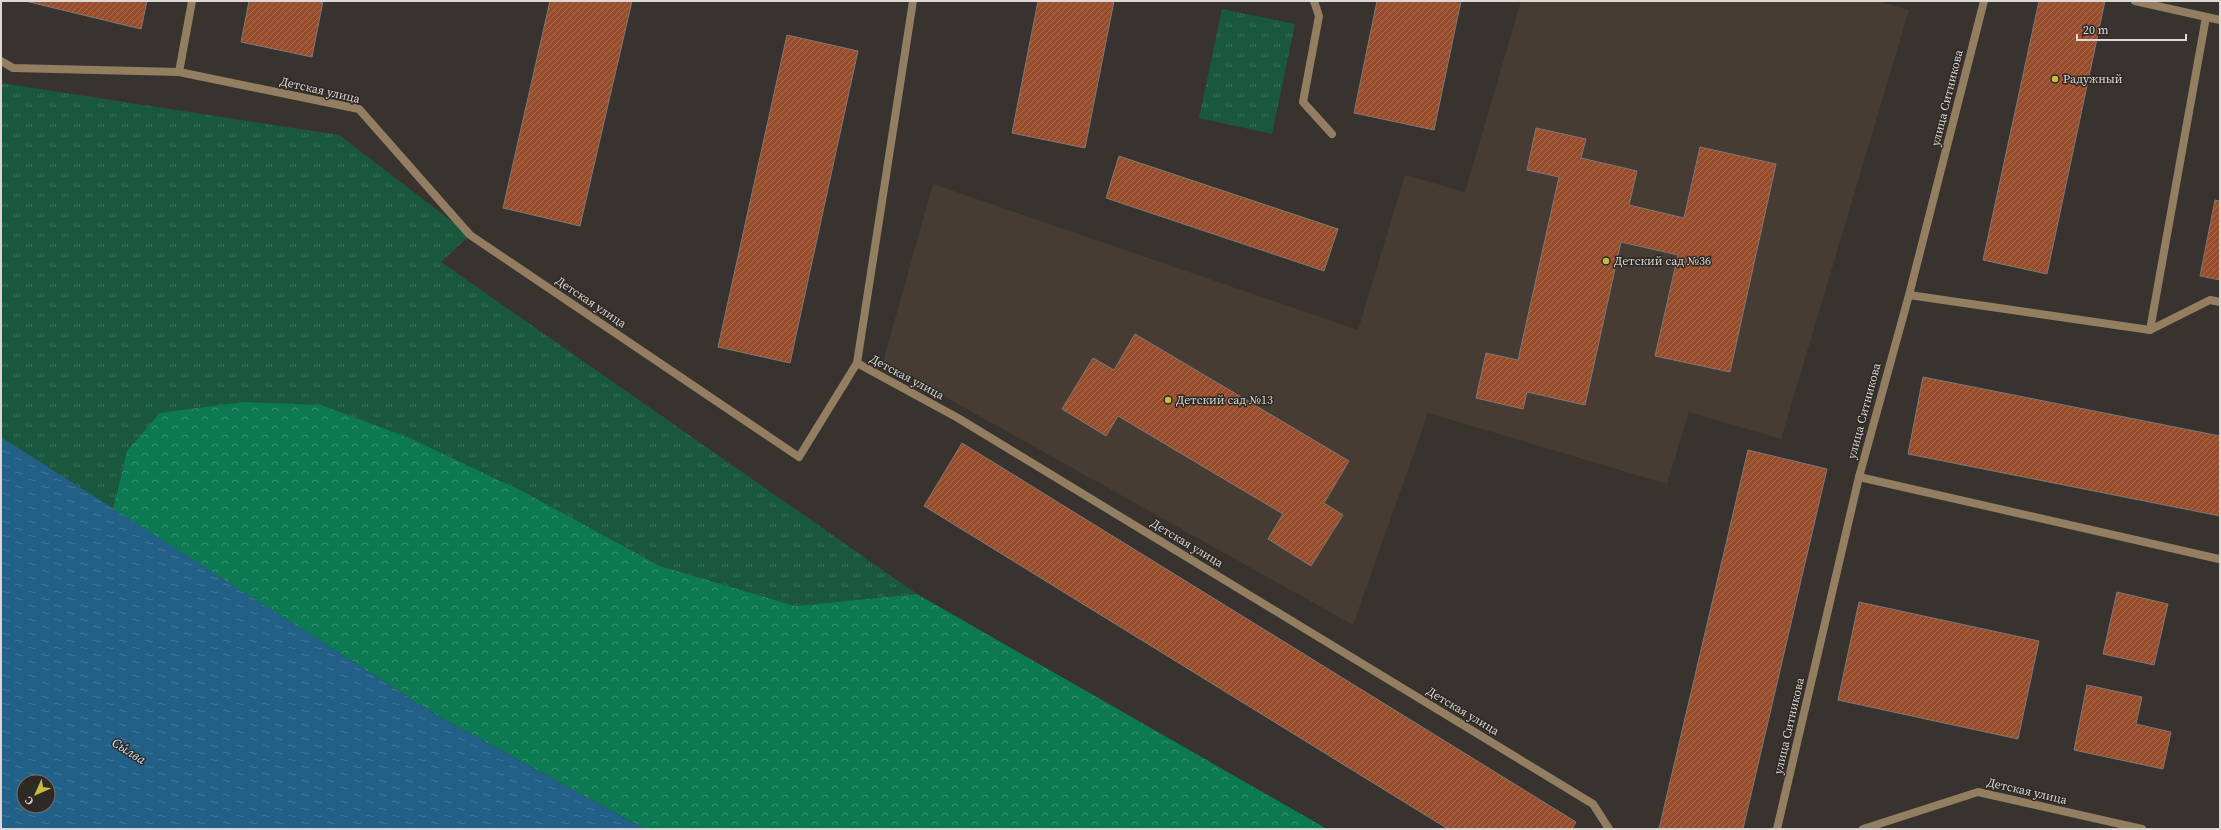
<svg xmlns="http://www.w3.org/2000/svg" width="2221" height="830" viewBox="0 0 2221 830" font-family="'Source Serif 4',serif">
  <defs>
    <pattern id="grass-tufts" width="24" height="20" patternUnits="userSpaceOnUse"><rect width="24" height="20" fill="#1a583e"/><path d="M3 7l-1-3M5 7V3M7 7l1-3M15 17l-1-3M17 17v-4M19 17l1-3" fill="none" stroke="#3b6f59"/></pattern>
    <pattern id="forest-crowns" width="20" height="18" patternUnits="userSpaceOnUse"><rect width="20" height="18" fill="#0c7952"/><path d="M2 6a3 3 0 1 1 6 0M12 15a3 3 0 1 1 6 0" fill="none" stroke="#3a9172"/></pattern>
    <pattern id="water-ripples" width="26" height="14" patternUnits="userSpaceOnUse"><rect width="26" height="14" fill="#236087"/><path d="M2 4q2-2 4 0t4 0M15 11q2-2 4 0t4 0" fill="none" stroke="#427697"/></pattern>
    <pattern id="building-hatch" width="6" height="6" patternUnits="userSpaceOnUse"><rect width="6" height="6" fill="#974c2b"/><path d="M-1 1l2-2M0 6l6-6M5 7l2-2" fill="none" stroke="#aa6d53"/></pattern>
  </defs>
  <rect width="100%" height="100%" fill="#38332f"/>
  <polygon fill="#463c33" points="1521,1 1878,1 1909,10 1781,439 1689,412 1667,484 1428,413 1353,625 883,362 933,184 1358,330 1405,175 1465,192"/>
  <g fill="url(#grass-tufts)">
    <polygon points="1222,9 1295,24 1272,134 1199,118"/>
    <polygon points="1,83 339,135 470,235 441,262 917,594 795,606 660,566 524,492 412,439 127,451 113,509 1,437"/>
  </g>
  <polygon fill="url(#forest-crowns)" points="244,402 321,405 412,439 524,492 660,566 795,606 917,594 1327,829 645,829 438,716 113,509 127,451 160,413"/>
  <path fill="url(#water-ripples)" fill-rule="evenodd" d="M1 437 438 716 645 829H1ZM24 782H48V806H24Z"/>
  <g fill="url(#building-hatch)" stroke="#807875">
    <polygon points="25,1 147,1 141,29"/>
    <polygon points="249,1 323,1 312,57 241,42"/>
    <polygon points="550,1 632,1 580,226 503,208"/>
    <polygon points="1038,1 1114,1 1085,148 1012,133"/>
    <polygon points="1377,1 1461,1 1434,130 1354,113"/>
    <polygon points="2039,1 2105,1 2047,274 1983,260"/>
    <polygon points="787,35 858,51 790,363 718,347"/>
    <polygon points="1536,128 1586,139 1581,158 1637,171 1629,205 1684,218 1700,147 1776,164 1730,372 1655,356 1678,255 1621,242 1585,405 1527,392 1523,409 1476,398 1486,353 1518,360 1559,177 1527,170"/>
    <polygon points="1119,156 1338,229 1324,271 1106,198"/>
    <polygon points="2215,200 2220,201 2220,280 2200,276"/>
    <polygon points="1135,334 1349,461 1324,503 1343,515 1311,566 1268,539 1283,514 1118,416 1106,436 1062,409 1093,358 1114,370"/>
    <polygon points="1923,377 2220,436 2220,516 1908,454"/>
    <polygon points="962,443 1576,822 1572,829 1448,829 924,506"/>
    <polygon points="1748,450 1827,469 1743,829 1659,829"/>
    <polygon points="2117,592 2168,604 2154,665 2103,654"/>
    <polygon points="1859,602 2039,641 2018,739 1838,700"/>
    <polygon points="2087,685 2142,697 2136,724 2171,732 2163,769 2074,750"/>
  </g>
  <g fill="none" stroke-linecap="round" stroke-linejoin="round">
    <g stroke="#947e61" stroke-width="8">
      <polyline points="1314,1 1319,16 1303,102 1332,134"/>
      <polyline points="2135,1 2220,20"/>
      <polyline points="1,61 13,68 179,72"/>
      <polyline points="2150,330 2210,300 2220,302"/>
      <polyline points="1859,477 2219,559"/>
    </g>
    <g stroke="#947e61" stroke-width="8">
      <polyline points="192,1 179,72 359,109 470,235 799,457 857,363 958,418 1593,804 1609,829"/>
      <polyline points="1909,295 2150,330 2206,17"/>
      <polyline points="857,363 913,1"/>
      <polyline points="1777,829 1859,477 1909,295 1984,1"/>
      <polyline points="1863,829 1978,792 2142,829"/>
    </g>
  </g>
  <g fill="#c3bd3e" stroke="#2e2925" stroke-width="1.5">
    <circle cx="2055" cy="79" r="4"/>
    <circle cx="1606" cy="261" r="4"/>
    <circle cx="1168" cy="400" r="4"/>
  </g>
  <g text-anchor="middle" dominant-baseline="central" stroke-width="3" stroke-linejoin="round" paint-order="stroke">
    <g font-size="12" fill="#dbd8d5" stroke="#2e2925" text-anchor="start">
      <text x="2063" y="79">Радужный</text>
      <text x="1614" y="261">Детский сад №36</text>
      <text x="1176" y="400">Детский сад №13</text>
    </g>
    <g font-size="12" fill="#dbd8d5" stroke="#2e2925">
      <text transform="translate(320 90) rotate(13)">Детская улица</text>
      <text transform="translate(1947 98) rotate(-76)">улица Ситникова</text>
      <text transform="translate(591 302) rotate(34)">Детская улица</text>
      <text transform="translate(907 377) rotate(28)">Детская улица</text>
      <text transform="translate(1864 411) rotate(-75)">улица Ситникова</text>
      <text transform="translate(1187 543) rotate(31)">Детская улица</text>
      <text transform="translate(1463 711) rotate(31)">Детская улица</text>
      <text transform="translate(1789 726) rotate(-77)">улица Ситникова</text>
      <text transform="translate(2027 791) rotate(13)">Детская улица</text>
    </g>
    <g font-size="13" font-style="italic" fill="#d3e6f4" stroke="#2e2925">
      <text transform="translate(129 751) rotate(32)">Сы́лва</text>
    </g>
  </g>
  <rect width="2221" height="830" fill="none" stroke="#dbd8d5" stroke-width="4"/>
  <g transform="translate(36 794) rotate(225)"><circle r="19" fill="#2e2925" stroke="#736f6b"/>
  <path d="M0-3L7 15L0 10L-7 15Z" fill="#c3bd3e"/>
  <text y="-6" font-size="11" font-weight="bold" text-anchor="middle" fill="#dbd8d5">С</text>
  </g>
  <path d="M2077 34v6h109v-6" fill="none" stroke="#dbd8d5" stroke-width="2"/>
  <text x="2083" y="34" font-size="12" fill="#dbd8d5" stroke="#2e2925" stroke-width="3" paint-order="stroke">20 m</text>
</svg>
